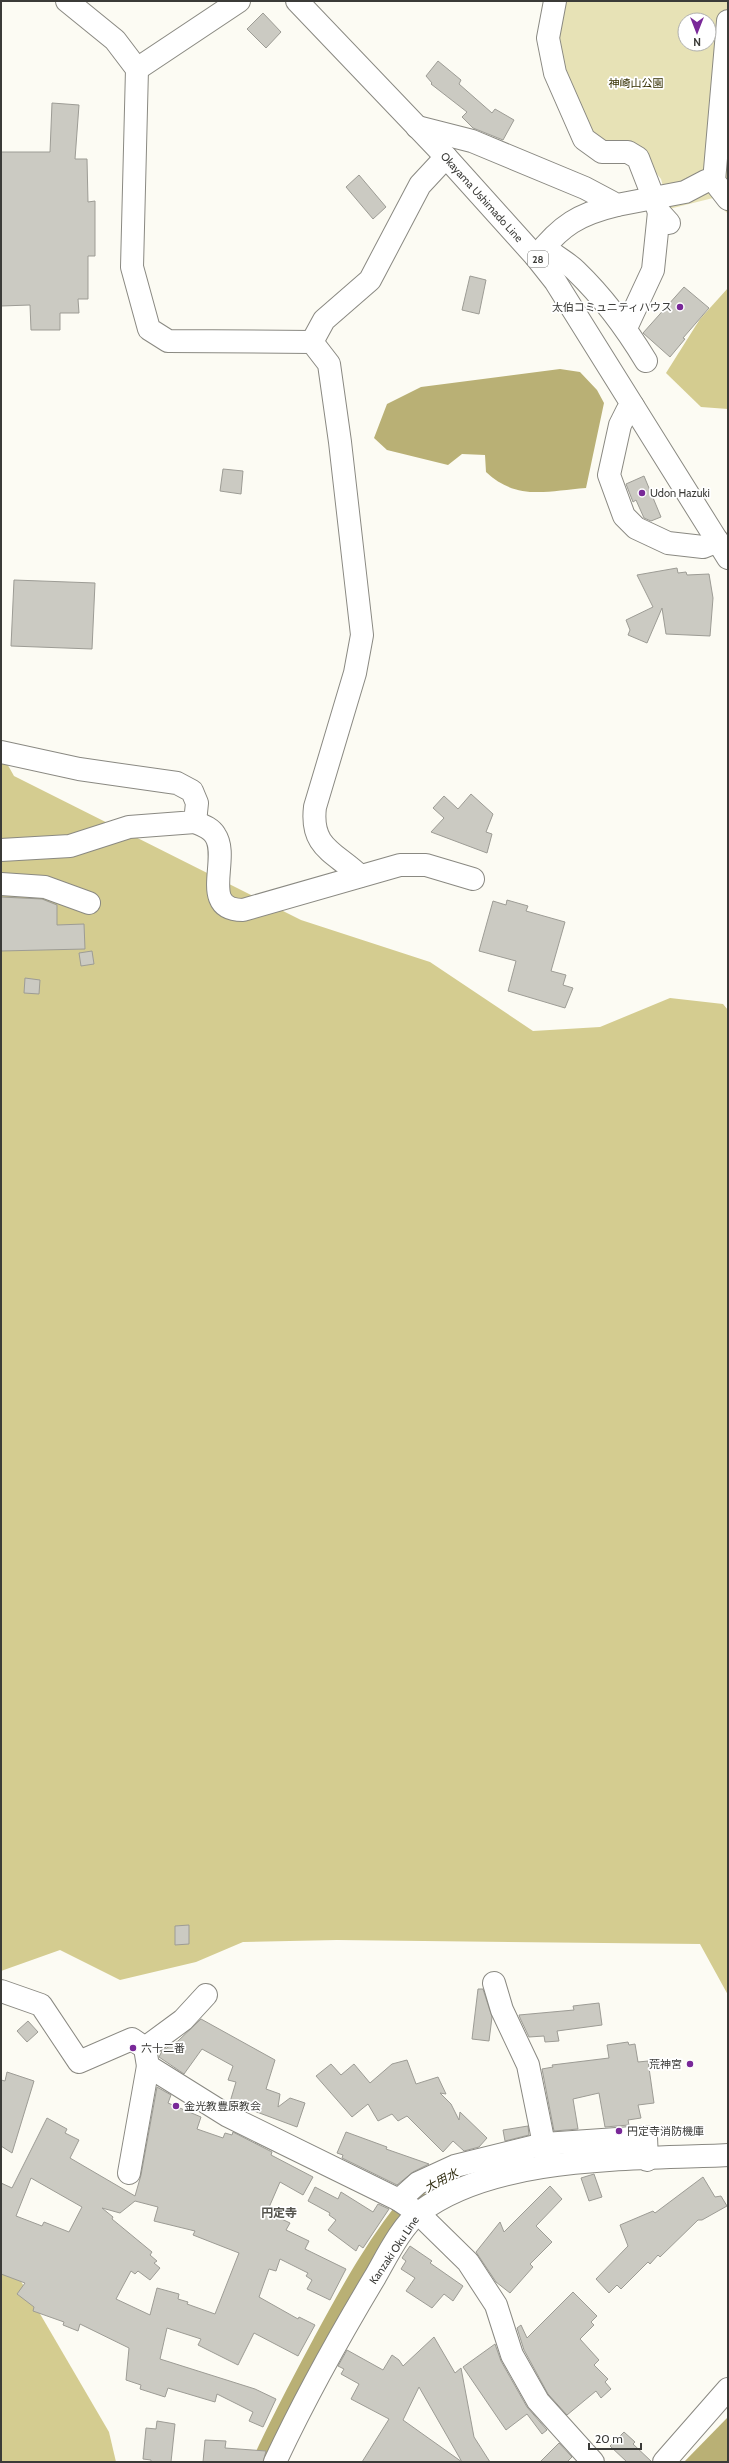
<svg xmlns="http://www.w3.org/2000/svg" width="729" height="2463" viewBox="0 0 729 2463" font-family="Cabin,'Noto Sans JP',sans-serif">
  <rect width="100%" height="100%" fill="#fcfbf3"/>
  <path fill="#e7e2b6" fill-rule="evenodd" d="M561 1H728V214L713 198 669 209 661 179 635 147 601 143C572 105 549 49 561 1ZM685 20H709V44H685Z"/>
  <g fill="#d4cc90">
    <polygon points="728,288 728,409 701,407 666,373 700,319"/>
    <polygon points="1,753 14,776 301,920 430,962 533,1031 600,1027 670,998 723,1004 728,1010 728,1995 700,1944 337,1940 243,1942 196,1962 120,1980 60,1950 1,1971"/>
    <polygon points="1,2247 109,2432 116,2462 1,2462"/>
  </g>
  <g fill="#b9b075">
    <path d="M560 369 580 372 597 390 604 403 586 488C546 491 517 501 486 472L485 455 462 454 448 465 387 450 374 438 387 404 421 387Z"/>
    <polygon points="728,2417 728,2462 684,2462"/>
  </g>
  <g fill="none" stroke-linecap="round" stroke-linejoin="round">
    <path stroke="#b9b075" stroke-width="18" d="M261 2462C280 2420 301 2381 323 2340 350 2290 378 2239 416 2195"/>
  </g>
  <g fill="#cbcac2" stroke="#9d9c95" fill-rule="evenodd">
    <polygon points="263,13 281,32 266,48 247,29"/>
    <polygon points="438,61 461,80 459,84 492,113 495,109 514,120 503,140 473,128 462,117 467,112 431,84 432,83 426,76"/>
    <polygon points="52,103 79,105 75,159 87,159 88,202 95,201 95,256 88,256 88,299 78,299 79,313 60,313 60,330 31,330 30,305 1,306 1,152 50,152"/>
    <polygon points="359,175 386,207 373,219 346,187"/>
    <polygon points="470,276 486,280 479,314 462,310"/>
    <polygon points="684,287 709,308 683,338 685,339 670,357 643,333"/>
    <polygon points="223,469 243,471 241,494 220,491"/>
    <polygon points="644,476 661,517 651,521 644,518 636,500 633,502 626,484"/>
    <polygon points="677,568 678,573 686,572 687,575 709,574 713,598 710,636 666,634 662,608 647,643 628,635 630,630 626,620 653,607 637,575"/>
    <polygon points="14,580 95,583 92,649 11,646"/>
    <polygon points="471,794 493,814 486,832 492,834 487,853 431,832 444,818 433,808 444,796 458,809"/>
    <polygon points="1,897 42,899 57,905 57,925 84,924 85,949 1,951"/>
    <polygon points="507,900 528,906 526,911 565,922 551,971 566,975 563,985 573,988 565,1008 508,991 516,961 479,951 493,901 506,905"/>
    <polygon points="92,951 94,964 81,966 79,953"/>
    <polygon points="25,978 40,980 39,994 24,993"/>
    <polygon points="189,1925 189,1944 175,1945 175,1926"/>
    <polygon points="478,1989 483,1989 492,2017 489,2041 472,2039"/>
    <polygon points="599,2003 602,2025 557,2031 559,2041 545,2042 544,2036 529,2037 520,2018 519,2015 574,2010 573,2006"/>
    <polygon points="201,2019 275,2060 266,2089 280,2094 278,2107 290,2098 305,2103 297,2127 230,2102 236,2082 228,2080 233,2066 202,2049 184,2074 159,2057 162,2051 178,2041"/>
    <polygon points="28,2021 38,2032 27,2042 17,2031"/>
    <polygon points="628,2042 629,2045 635,2044 638,2062 648,2061 654,2103 638,2105 641,2118 628,2120 629,2125 605,2127 599,2093 573,2099 578,2129 554,2131 542,2069 553,2067 552,2065 609,2058 607,2045"/>
    <polygon points="407,2060 416,2084 438,2077 446,2094 440,2093 451,2104 459,2120 460,2112 487,2138 479,2147 464,2151 453,2141 443,2152 407,2116 398,2121 392,2114 378,2121 368,2104 352,2117 316,2076 331,2064 341,2075 354,2064 370,2083 392,2064"/>
    <polygon points="7,2072 34,2081 12,2153 1,2146 1,2080 5,2081"/>
    <path d="M157 2087 171 2095 168 2103 201 2117 197 2129 223 2138 225 2133 232 2135 233 2132 272 2152 271 2155 313 2177 303 2195 280 2182 267 2212 290 2223 286 2230 309 2241 305 2249 346 2269 330 2300 307 2289 312 2280 306 2276 308 2273 280 2259 276 2271 269 2269 259 2297 298 2319 299 2317 315 2325 298 2356 254 2333 238 2365 198 2345 201 2339 167 2328 160 2359 255 2389 276 2399 263 2427 249 2421 253 2412 217 2394 215 2402 168 2388 165 2397 140 2389 141 2385 126 2380 129 2348 80 2324 78 2331 63 2325 64 2322 33 2311 34 2307 17 2294 25 2283 1 2274V2183L12 2188 47 2118 67 2129 65 2133 79 2140 70 2158 135 2196 141 2175ZM31 2178 82 2207 69 2232 44 2222 42 2226 16 2216ZM135 2201 158 2207 154 2221 195 2231 193 2235 239 2253 215 2314 187 2304 188 2302 178 2299 179 2294 157 2288 150 2315 116 2299 131 2271 135 2274 138 2271 150 2280 160 2268 154 2263 157 2261 150 2255 152 2252 112 2219 113 2217 102 2208 120 2213Z"/>
    <polygon points="528,2126 529,2135 505,2141 503,2130"/>
    <polygon points="346,2132 387,2147 386,2149 429,2164 413,2172 397,2185 342,2158 343,2155 337,2153"/>
    <polygon points="594,2174 602,2197 589,2201 581,2178"/>
    <polygon points="703,2177 715,2197 721,2196 727,2206 702,2220 698,2220 660,2257 658,2255 650,2264 648,2262 621,2289 617,2285 609,2293 596,2279 628,2246 620,2225 653,2211 655,2213"/>
    <polygon points="550,2186 562,2199 536,2226 552,2242 530,2264 533,2267 510,2293 496,2282 476,2252 500,2222 504,2232"/>
    <polygon points="315,2187 338,2199 341,2192 373,2212 378,2204 389,2209 363,2248 359,2245 356,2251 328,2230 336,2220 329,2215 330,2213 308,2201"/>
    <polygon points="410,2246 432,2261 430,2263 463,2286 453,2301 444,2294 432,2308 406,2291 415,2278 401,2269 406,2261 402,2258"/>
    <polygon points="573,2292 597,2316 591,2322 594,2325 580,2339 599,2360 594,2365 608,2379 605,2382 611,2389 601,2398 596,2391 567,2415 548,2394 524,2350 517,2328 521,2325 527,2338"/>
    <path d="M434 2337 455 2373 461 2368 474 2437 490 2462H362L389 2419 351 2399 359 2384 341 2374 344 2369 338 2366 347 2350 383 2370 392 2355 399 2360 403 2366ZM419 2387 462 2462 403 2420Z"/>
    <polygon points="495,2344 501,2361 527,2407 547,2430 542,2434 527,2414 506,2430 463,2367"/>
    <polygon points="157,2421 175,2424 171,2462 151,2462 151,2460 143,2459 146,2428 156,2429"/>
    <polygon points="624,2432 635,2442 633,2444 652,2462 627,2462 610,2446"/>
    <polygon points="205,2440 226,2441 225,2448 266,2451 263,2462 203,2462"/>
    <polygon points="559,2443 572,2457 567,2462 540,2462"/>
  </g>
  <g fill="none" stroke-linecap="round" stroke-linejoin="round">
    <g stroke="#8a8982" stroke-width="24">
      <g id="minor">
        <path d="M67 1 115 40 137 69 132 267 149 329 168 341 312 342 329 364 340 442 362 635 355 673 315 807C310 848 335 852 360 876"/>
        <polyline points="555,1 548,38 555,73 584,139 602,152 628,152 638,158 659,212 669,223"/>
        <polyline points="728,21 714,181 728,199"/>
        <polyline points="137,69 239,1"/>
        <polyline points="417,127 472,141 585,188 617,205 685,192 706,181 714,181"/>
        <path d="M545 247C554 256 567 262 576 271 603 297 626 328 646 361"/>
        <path d="M536 257C561 225 579 214 617 205"/>
        <polyline points="626,328 653,270 659,212"/>
        <polyline points="312,342 324,320 370,280 420,185 446,157"/>
        <polyline points="633,406 627,411 620,425 609,475 624,516 636,528 668,543 703,547 718,541"/>
        <polyline points="1,752 79,769 177,783 192,791 197,803 195,822 129,827 70,846 1,850"/>
        <path d="M195 822C202 825 211 828 215 835 231 858 198 910 243 910L400 865H426L473 879"/>
        <polyline points="1,884 45,887 89,903"/>
        <polyline points="494,1983 502,2010 528,2065 547,2159"/>
        <polyline points="1,1991 41,2005 79,2062 132,2039 145,2048 148,2066 228,2116 399,2200 418,2213 468,2262 496,2305 512,2355 538,2401 593,2462"/>
        <polyline points="145,2048 183,2020 206,1995"/>
        <polyline points="129,2173 148,2066"/>
        <polyline points="399,2200 418,2183 455,2166 544,2144 646,2137 647,2160"/>
        <polyline points="664,2462 728,2389"/>
      </g>
    </g>
    <g stroke="#8a8982" stroke-width="24">
      <g id="major">
        <polyline points="297,1 446,157 536,257 555,281 728,558"/>
        <path d="M275 2462C305 2398 339 2337 375 2277 386 2258 402 2225 420 2212 497 2154 635 2160 728 2155"/>
      </g>
    </g>
    <use href="#minor" stroke="#fff" stroke-width="22"/>
    <use href="#major" stroke="#fff" stroke-width="22"/>
  </g>
  <g fill="#792898" stroke="#fff" stroke-width="1.5">
    <circle cx="680" cy="307" r="4"/>
    <circle cx="642" cy="493" r="4"/>
    <circle cx="133" cy="2048" r="4"/>
    <circle cx="690" cy="2064" r="4"/>
    <circle cx="176" cy="2106" r="4"/>
    <circle cx="619" cy="2131" r="4"/>
  </g>
  <g text-anchor="middle" dominant-baseline="central" stroke-width="3.5" stroke-linejoin="round" paint-order="stroke">
    <rect fill="#fff" stroke="#767674" stroke-width="1" x="528" y="251" width="20" height="16" rx="3"/>
    <g font-size="10" font-weight="bold" fill="#3b3b38">
      <text x="538" y="259">28</text>
    </g>
    <g font-size="11" fill="#352f00" stroke="#fff">
      <text x="636" y="83">神崎山公園</text>
    </g>
    <g font-size="11" fill="#3b3b38" stroke="#fff">
      <text transform="translate(482 197) rotate(48)">Okayama Ushimado Line</text>
      <text transform="translate(394 2250) rotate(-56)">Kanzaki Oku Line</text>
    </g>
    <g font-size="11" fill="#3b3b38" stroke="#fff" text-anchor="start">
      <text x="672" y="307" text-anchor="end">太伯コミュニティハウス</text>
      <text x="650" y="493">Udon Hazuki</text>
      <text x="141" y="2048">六十二番</text>
      <text x="682" y="2064" text-anchor="end">荒神宮</text>
      <text x="184" y="2106">金光教豊原教会</text>
      <text x="627" y="2131">円定寺消防機庫</text>
    </g>
    <g font-size="12" font-style="italic" fill="#2f2b0f" stroke="#fff">
      <text transform="translate(441 2180) rotate(-28)">大用水</text>
    </g>
    <g font-size="12" font-weight="bold" fill="#55544e" stroke="#fff">
      <text x="279" y="2212">円定寺</text>
    </g>
  </g>
  <rect width="729" height="2463" fill="none" stroke="#3b3b38" stroke-width="4"/>
  <g transform="translate(697 32) rotate(180)"><circle r="19" fill="#ffffff" stroke="#b1b1af"/>
  <path d="M0-3L7 15L0 10L-7 15Z" fill="#792898"/>
  <text y="-6" font-size="11" font-weight="bold" text-anchor="middle" fill="#3b3b38">N</text>
  </g>
  <path d="M589 2443v6h52v-6" fill="none" stroke="#3b3b38" stroke-width="2"/>
  <text x="595" y="2443" font-size="12" fill="#3b3b38" stroke="#ffffff" stroke-width="3" paint-order="stroke">20 m</text>
</svg>
